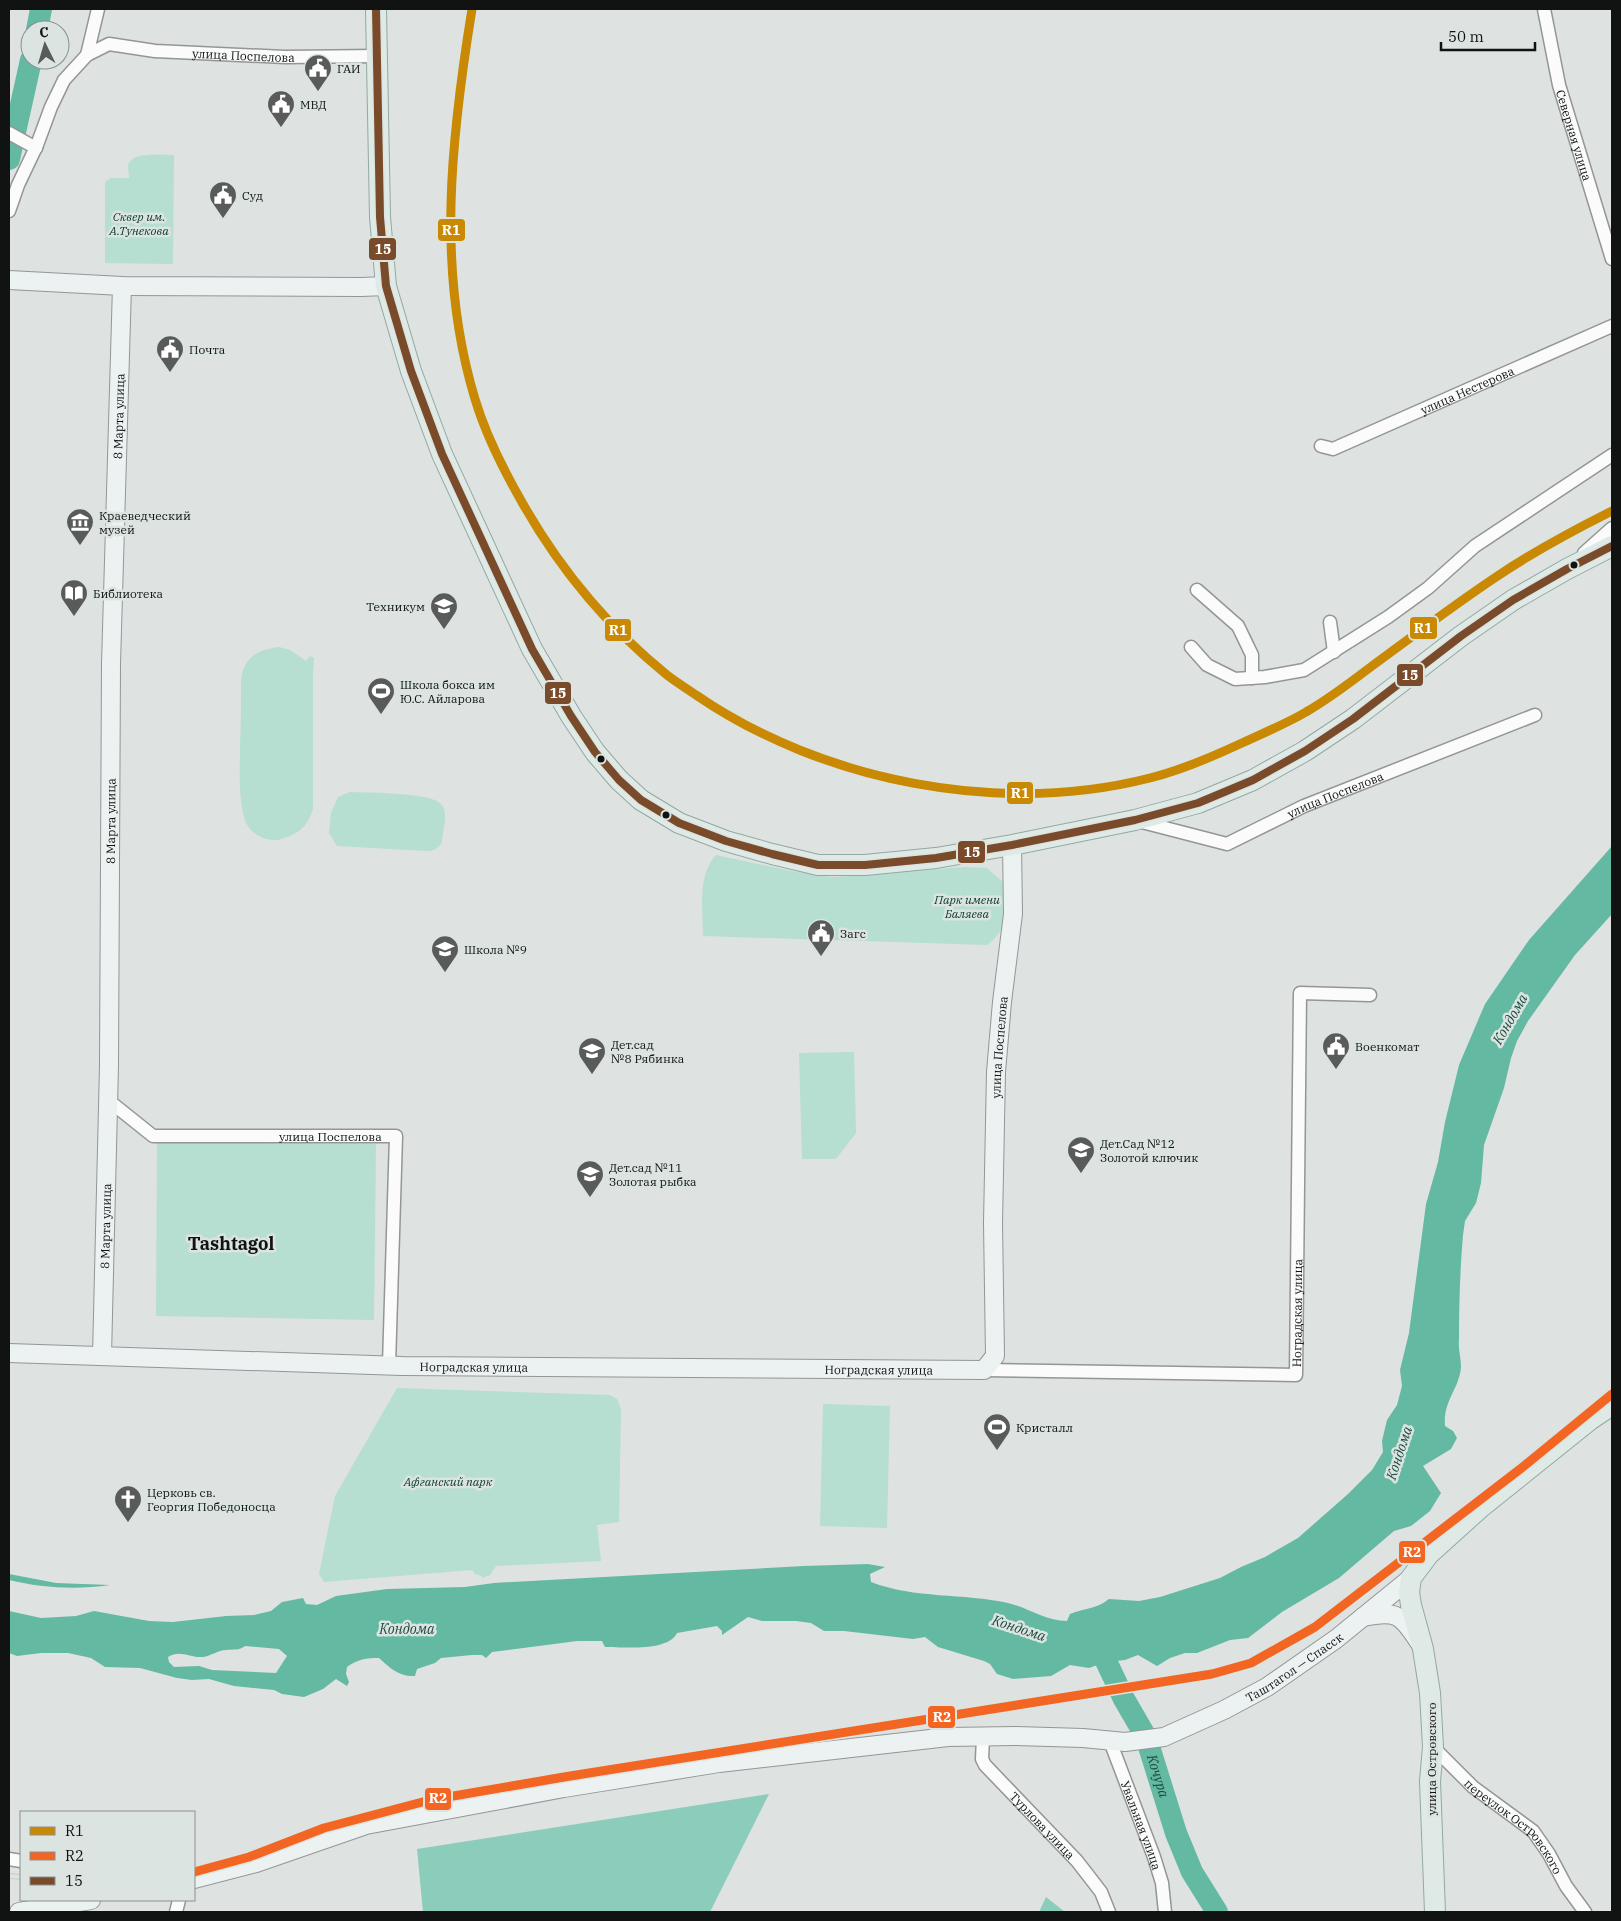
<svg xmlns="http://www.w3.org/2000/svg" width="1621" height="1921" viewBox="0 0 1621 1921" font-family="'IBM Plex Serif',serif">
  <rect width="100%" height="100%" fill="#dee2e0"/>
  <g fill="#b6ded1">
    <path d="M174 155 173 264 105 263V182L111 178H129C129 174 128 169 128 165 132 151 163 155 174 155Z"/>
    <path d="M279 647 290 650 306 661 310 656 314 658 313 671V809C307 827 300 833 282 839 268 843 249 834 245 820 238 797 240 771 240 747 241 724 241 702 241 679 245 656 257 650 279 647Z"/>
    <path d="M350 792C368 793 430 792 441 804 448 812 444 825 443 834 442 845 439 850 427 851L337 846 329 833 331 813 338 797Z"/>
    <path d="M716 855 796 872 833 877 965 867 987 868 1003 882C1006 908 1011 927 987 945L703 936C703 910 697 875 716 855Z"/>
    <polygon points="854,1052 856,1133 836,1159 802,1159 799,1053"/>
    <polygon points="157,1142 376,1144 374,1320 156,1316"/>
    <polygon points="397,1388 610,1395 617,1399 621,1409 619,1522 597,1525 601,1561 496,1566 490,1575 482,1578 482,1576 475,1574 472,1570 324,1582 319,1574 335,1496"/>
    <polygon points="823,1404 890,1406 887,1528 820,1526"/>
  </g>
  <g fill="#8bccba">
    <polygon points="769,1794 710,1912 423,1912 417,1849"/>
    <polygon points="1046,1897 1065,1912 1039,1912"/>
  </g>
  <g fill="#64b9a3" fill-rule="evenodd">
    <path d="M1612 846V914L1575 955 1528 1021 1517 1041 1511 1058 1504 1088 1484 1145 1481 1183 1476 1203 1465 1221 1463 1235C1460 1270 1459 1305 1459 1340 1458 1349 1461 1358 1461 1367 1459 1390 1443 1400 1445 1426L1453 1431 1457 1438 1451 1449 1423 1466 1441 1493 1430 1511 1411 1526 1394 1531 1339 1578 1282 1612 1248 1638 1230 1640 1197 1653H1185L1170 1658 1157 1666 1138 1655 1125 1660 1106 1662 1089 1668 1070 1665 1051 1676 1013 1679 997 1674 990 1664 984 1661 938 1647 925 1637 913 1639 844 1631H824L811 1623 796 1621H762L748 1617 722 1635V1631L717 1626 677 1633C668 1652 623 1647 605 1647L602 1641H577L492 1652 486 1658 482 1655H472L441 1658 435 1663 417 1669 415 1676C399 1677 390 1668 379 1658 366 1658 358 1659 347 1667L346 1674 349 1682 347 1686 336 1679 323 1689 304 1697 282 1694 274 1690 234 1686 209 1679 192 1680 177 1678 140 1668 105 1667 91 1658 68 1653H41L17 1656 9 1653V1611L41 1618 76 1616 94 1611 149 1621 173 1622 226 1616 254 1615 271 1611 282 1602 303 1598 306 1604 317 1605 336 1596 387 1589 465 1587 494 1583 804 1566 868 1564 885 1567 870 1574 871 1582C915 1599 963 1593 1008 1603 1029 1608 1045 1621 1067 1621L1070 1614C1085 1608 1097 1609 1109 1599L1139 1601 1160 1597 1220 1578 1241 1567 1265 1557 1298 1538 1348 1494 1372 1470 1383 1452 1382 1441 1387 1420 1397 1405 1402 1386 1400 1370 1409 1333 1426 1204 1438 1162 1445 1122 1459 1065 1485 1004 1529 940ZM245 1646 279 1649 287 1656 276 1673 212 1670 199 1666 174 1667 169 1662 168 1657C180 1649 190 1658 203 1657 211 1656 218 1650 226 1650 233 1649 239 1651 245 1646Z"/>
    <path d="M9 1574 56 1583 110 1585C76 1590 42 1588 9 1580Z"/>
  </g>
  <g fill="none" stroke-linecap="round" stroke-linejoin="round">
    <g stroke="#64b9a3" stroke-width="22">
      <polyline points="37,30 41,9"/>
      <polyline points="9,159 31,60"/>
      <path id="s1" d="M1096 1640 1124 1699 1146 1737 1176 1833 1192 1872 1217 1912"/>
    </g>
    <g stroke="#939695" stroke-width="15">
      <g id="street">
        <path id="s2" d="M1544 9 1559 85 1612 259"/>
        <polyline points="87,55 98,9"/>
        <polyline points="9,133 36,148"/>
        <path id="s3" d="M9 211 18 185 37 145 51 107 64 80 87 55 109 44 155 51 285 57 378 56"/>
        <path id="s4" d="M1321 446 1333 449 1612 326"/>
        <polyline points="1584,553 1612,528"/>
        <polyline points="1197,590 1238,626 1252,655 1252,678"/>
        <polyline points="1330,622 1334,652"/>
        <polyline points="1191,647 1207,665 1235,679 1265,677 1304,670 1388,617 1428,588 1475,546 1612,455"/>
        <path id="s5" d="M1138 821 1227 844 1304 806 1535 715"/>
        <path id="s6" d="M108 1100 153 1136H396L389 1365"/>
        <path id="s7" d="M984 1370 1296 1375 1300 993 1370 995"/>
        <path id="s8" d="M983 1738 982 1759 985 1765 1077 1861 1101 1892 1109 1912"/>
        <path id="s9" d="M1110 1741 1154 1857 1162 1883 1165 1912"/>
        <path id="s10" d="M1433 1747 1473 1787 1533 1831 1549 1854 1566 1886 1585 1912"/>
        <polyline points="9,1859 21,1861"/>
        <polyline points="176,1912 179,1900"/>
      </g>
    </g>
    <g stroke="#939695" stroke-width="20">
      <g id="secondary">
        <polyline points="9,280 122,286 361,287 386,286"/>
        <path id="s11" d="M9 1353 402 1366 984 1370 995 1356 993 1223 996 1072 1002 1002 1013 914 1012 845"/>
        <path id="s12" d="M102 1356 109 1065 111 664 122 286"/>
        <path d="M1363 1617C1396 1610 1401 1614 1419 1642"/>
        <path id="s13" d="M194 1879 256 1863 366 1825 564 1788 719 1763 948 1737 1015 1736 1083 1738 1125 1742 1164 1737 1224 1710 1267 1687 1336 1639 1411 1578"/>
        <polyline points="19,1912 91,1900"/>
      </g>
    </g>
    <g stroke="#93a8a2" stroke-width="22">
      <g id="primary">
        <polyline points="376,9 380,217 386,286 411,371 442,454 532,649 571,716 595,752 619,780 641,800 679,823 726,841 772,854 818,865 865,865 936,858 1012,845 1135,820 1198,803 1253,780 1305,751 1353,719 1461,636 1513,600 1567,569 1612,546"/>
        <polyline points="1435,1912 1430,1781 1433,1747 1430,1693 1423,1649 1411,1605 1409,1592 1411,1578 1429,1554 1480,1508 1591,1419 1612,1405"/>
      </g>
    </g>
    <use href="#street" stroke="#fafbfa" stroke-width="12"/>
    <use href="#secondary" stroke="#ecf2f1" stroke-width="18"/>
    <use href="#primary" stroke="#dfeae7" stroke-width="20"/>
    <g stroke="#c3c3c3" stroke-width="5.5">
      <g id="rail">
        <polyline points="194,1872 249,1857 324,1828 430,1800 564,1777 1212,1674 1251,1663 1315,1627 1524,1466 1612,1394"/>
        <polyline points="9,1876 21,1877"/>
      </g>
    </g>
    <use href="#rail" stroke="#dce4e1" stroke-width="4" stroke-dasharray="11" stroke-linecap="butt"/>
    <g stroke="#dce4e1" stroke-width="11">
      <polyline id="bus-1" points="376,9 380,217 386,286 411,371 442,454 532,649 571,716 595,752 619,780 641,800 679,823 726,841 772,854 818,865 865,865 936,858 1012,845 1135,820 1198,803 1253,780 1305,751 1353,719 1461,636 1513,600 1567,569 1612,546"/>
    </g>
    <use href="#bus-1" stroke="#7a4b2a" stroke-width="8"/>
    <g stroke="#dce4e1" stroke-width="12">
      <path id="rail-1" d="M472 9C451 138 436 271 475 399 486 436 504 471 523 504 560 569 609 628 667 675 676 682 686 688 696 695 823 782 1000 816 1150 778 1182 770 1212 757 1242 743 1263 733 1286 724 1306 712 1329 699 1351 682 1372 666 1413 636 1454 605 1496 577 1533 552 1572 531 1612 511"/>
    </g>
    <g stroke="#dce4e1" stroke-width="12">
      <polyline id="rail-2" points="194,1872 249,1857 324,1828 430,1800 564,1777 1212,1674 1251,1663 1315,1627 1524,1466 1612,1394"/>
    </g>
    <use href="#rail-1" stroke="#c98904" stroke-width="9"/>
    <use href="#rail-2" stroke="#f26522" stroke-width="9"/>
  </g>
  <defs>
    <g id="civic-pin" transform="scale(1.4375)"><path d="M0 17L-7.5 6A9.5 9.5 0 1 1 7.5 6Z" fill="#585b5a" stroke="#dce4e1"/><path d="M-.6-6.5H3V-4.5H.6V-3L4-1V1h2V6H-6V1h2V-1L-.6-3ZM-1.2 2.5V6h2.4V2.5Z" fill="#fff"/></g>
    <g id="museum-pin" transform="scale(1.4375)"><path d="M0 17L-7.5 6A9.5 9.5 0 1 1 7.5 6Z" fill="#585b5a" stroke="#dce4e1"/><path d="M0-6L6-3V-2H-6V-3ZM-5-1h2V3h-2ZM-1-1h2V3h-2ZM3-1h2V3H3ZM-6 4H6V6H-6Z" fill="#fff"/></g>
    <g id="library-pin" transform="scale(1.4375)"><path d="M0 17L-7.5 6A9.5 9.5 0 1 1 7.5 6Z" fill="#585b5a" stroke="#dce4e1"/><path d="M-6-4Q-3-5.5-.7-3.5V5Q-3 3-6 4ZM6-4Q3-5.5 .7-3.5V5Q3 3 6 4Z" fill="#fff"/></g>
    <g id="university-pin" transform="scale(1.4375)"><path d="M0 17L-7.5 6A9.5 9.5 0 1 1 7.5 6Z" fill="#585b5a" stroke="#dce4e1"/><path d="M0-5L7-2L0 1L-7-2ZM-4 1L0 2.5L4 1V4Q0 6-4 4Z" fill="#fff"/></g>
    <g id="stadium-pin" transform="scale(1.4375)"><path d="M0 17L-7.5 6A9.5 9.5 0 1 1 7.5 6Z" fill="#585b5a" stroke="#dce4e1"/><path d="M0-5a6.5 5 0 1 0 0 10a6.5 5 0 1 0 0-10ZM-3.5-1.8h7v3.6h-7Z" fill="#fff"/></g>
    <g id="school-pin" transform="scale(1.4375)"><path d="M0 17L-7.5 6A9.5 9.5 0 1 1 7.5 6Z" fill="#585b5a" stroke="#dce4e1"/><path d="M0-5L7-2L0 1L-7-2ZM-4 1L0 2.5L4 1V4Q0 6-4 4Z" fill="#fff"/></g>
    <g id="church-pin" transform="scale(1.4375)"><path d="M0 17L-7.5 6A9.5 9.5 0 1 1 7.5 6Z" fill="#585b5a" stroke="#dce4e1"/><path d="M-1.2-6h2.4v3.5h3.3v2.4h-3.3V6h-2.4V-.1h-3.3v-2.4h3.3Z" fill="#fff"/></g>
  </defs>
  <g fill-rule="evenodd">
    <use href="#civic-pin" x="318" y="68"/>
    <use href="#civic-pin" x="281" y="104"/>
    <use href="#civic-pin" x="223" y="195"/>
    <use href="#civic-pin" x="170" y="349"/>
    <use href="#museum-pin" x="80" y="522"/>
    <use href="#library-pin" x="74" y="593"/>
    <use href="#university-pin" x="444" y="606"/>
    <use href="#stadium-pin" x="381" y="691"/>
    <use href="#civic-pin" x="821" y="933"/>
    <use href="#school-pin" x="445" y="949"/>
    <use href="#civic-pin" x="1336" y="1046"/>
    <use href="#school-pin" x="592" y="1051"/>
    <use href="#school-pin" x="1081" y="1150"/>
    <use href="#school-pin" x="590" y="1174"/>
    <use href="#stadium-pin" x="997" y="1427"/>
    <use href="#church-pin" x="128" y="1499"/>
  </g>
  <g fill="#101312" stroke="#dce4e1" stroke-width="2">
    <circle cx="1574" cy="565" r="4.5"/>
    <circle cx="601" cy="759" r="4.5"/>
    <circle cx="666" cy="815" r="4.5"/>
  </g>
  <g text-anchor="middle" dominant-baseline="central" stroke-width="5" stroke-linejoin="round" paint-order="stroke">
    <g font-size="12" fill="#101312" stroke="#dce4e1">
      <text stroke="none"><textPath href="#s3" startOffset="336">улица Поспелова</textPath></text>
      <text stroke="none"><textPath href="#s2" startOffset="130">Северная улица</textPath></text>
      <text stroke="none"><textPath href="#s4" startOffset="159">улица Нестерова</textPath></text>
      <text stroke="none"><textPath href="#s12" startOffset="940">8 Марта улица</textPath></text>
      <text stroke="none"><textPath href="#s5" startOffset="211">улица Поспелова</textPath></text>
      <text stroke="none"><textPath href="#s12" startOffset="535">8 Марта улица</textPath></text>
      <text stroke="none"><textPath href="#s11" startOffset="1302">улица Поспелова</textPath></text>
      <text stroke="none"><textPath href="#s6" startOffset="235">улица Поспелова</textPath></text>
      <text stroke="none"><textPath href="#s12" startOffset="130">8 Марта улица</textPath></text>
      <text stroke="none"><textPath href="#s7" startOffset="374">Ноградская улица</textPath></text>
      <text stroke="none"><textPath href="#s11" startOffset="465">Ноградская улица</textPath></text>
      <text stroke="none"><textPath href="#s11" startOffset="870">Ноградская улица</textPath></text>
      <text stroke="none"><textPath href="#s13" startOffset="1134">Таштагол — Спасск</textPath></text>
      <text transform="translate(1431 1759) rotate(-90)">улица Островского</text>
      <text stroke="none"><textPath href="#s8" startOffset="111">Турлова улица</textPath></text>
      <text stroke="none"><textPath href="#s9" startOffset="90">Увальная улица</textPath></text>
      <text stroke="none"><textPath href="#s10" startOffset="114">переулок Островского</textPath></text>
    </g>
    <g font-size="12" fill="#101312" stroke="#dce4e1" text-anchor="start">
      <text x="337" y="68">ГАИ</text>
      <text x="300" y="104">МВД</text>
      <text x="242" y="195">Суд</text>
      <text x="189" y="349">Почта</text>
      <text x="99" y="515">Краеведческий<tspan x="99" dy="14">музей</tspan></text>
      <text x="93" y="593">Библиотека</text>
      <text x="425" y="606" text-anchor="end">Техникум</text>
      <text x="400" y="684">Школа бокса им<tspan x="400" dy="14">Ю.С. Айларова</tspan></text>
      <text x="840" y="933">Загс</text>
      <text x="464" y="949">Школа №9</text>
      <text x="611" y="1044">Дет.сад<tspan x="611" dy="14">№8 Рябинка</tspan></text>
      <text x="1355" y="1046">Военкомат</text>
      <text x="1100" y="1143">Дет.Сад №12<tspan x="1100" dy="14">Золотой ключик</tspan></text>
      <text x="609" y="1167">Дет.сад №11<tspan x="609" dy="14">Золотая рыбка</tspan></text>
      <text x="1016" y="1427">Кристалл</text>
      <text x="147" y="1492">Церковь св.<tspan x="147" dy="14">Георгия Победоносца</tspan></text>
    </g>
    <g font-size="12" font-style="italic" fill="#073c2f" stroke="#dce4e1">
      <text x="139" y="216">Сквер им.<tspan x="139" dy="14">А.Тунекова</tspan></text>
      <text x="967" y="899">Парк имени<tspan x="967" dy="14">Баляева</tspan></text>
      <text x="448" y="1481">Афганский парк</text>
    </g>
    <g font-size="14" font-style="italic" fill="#1b4b3e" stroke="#dce4e1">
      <text transform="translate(1510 1019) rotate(-60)">Кондома</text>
      <text transform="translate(1399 1453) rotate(-72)">Кондома</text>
      <text transform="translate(1019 1628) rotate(18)">Кондома</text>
      <text x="407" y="1629">Кондома</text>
      <text stroke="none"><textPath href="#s1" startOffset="150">Кочура</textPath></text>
    </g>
    <g font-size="18" font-weight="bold" fill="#101312" stroke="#dce4e1">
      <text x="231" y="1243">Tashtagol</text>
    </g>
  </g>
  <g stroke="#dce4e1" stroke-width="2">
    <rect x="437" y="218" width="29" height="24" rx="5" fill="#c98904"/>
    <rect x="368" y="237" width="29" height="24" rx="5" fill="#7a4b2a"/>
    <rect x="1409" y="616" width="29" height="24" rx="5" fill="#c98904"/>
    <rect x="604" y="618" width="28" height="24" rx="5" fill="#c98904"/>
    <rect x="1396" y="663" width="28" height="24" rx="5" fill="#7a4b2a"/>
    <rect x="544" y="681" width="28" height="24" rx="5" fill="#7a4b2a"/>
    <rect x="1006" y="781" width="28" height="24" rx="5" fill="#c98904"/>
    <rect x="957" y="840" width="29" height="24" rx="5" fill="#7a4b2a"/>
    <rect x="1398" y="1540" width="28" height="24" rx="5" fill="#f26522"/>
    <rect x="927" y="1705" width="29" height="24" rx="5" fill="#f26522"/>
    <rect x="424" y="1787" width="28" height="24" rx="5" fill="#f26522"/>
  </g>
  <g font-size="14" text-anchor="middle" font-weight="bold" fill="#fff">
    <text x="451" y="235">R1</text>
    <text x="383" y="254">15</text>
    <text x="1423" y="633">R1</text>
    <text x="618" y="635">R1</text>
    <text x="1410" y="680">15</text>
    <text x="558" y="698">15</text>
    <text x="1020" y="798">R1</text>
    <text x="972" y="857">15</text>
    <text x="1412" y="1557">R2</text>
    <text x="942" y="1722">R2</text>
    <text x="438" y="1803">R2</text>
  </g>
  <rect width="1621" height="1921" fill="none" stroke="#101312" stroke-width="20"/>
  <rect x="20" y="1811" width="175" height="90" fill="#dce4e1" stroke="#8a908e"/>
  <rect x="30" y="1827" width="25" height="8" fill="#c98904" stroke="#8a908e"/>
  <text x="65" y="1836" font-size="15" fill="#101312">R1</text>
  <rect x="30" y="1852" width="25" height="8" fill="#f26522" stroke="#8a908e"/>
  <text x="65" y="1861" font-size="15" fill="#101312">R2</text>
  <rect x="30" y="1877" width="25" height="8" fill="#7a4b2a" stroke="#8a908e"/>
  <text x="65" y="1886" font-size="15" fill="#101312">15</text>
  <g transform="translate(45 45) rotate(355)"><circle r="24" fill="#dce4e1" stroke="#8a908e"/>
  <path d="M0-4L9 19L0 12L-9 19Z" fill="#585b5a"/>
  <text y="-8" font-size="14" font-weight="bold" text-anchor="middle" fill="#101312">С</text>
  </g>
  <path d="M1441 42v8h94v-8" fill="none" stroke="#101312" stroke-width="2.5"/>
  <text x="1448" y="42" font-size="15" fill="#101312" stroke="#dce4e1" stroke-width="4" paint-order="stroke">50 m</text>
</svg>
